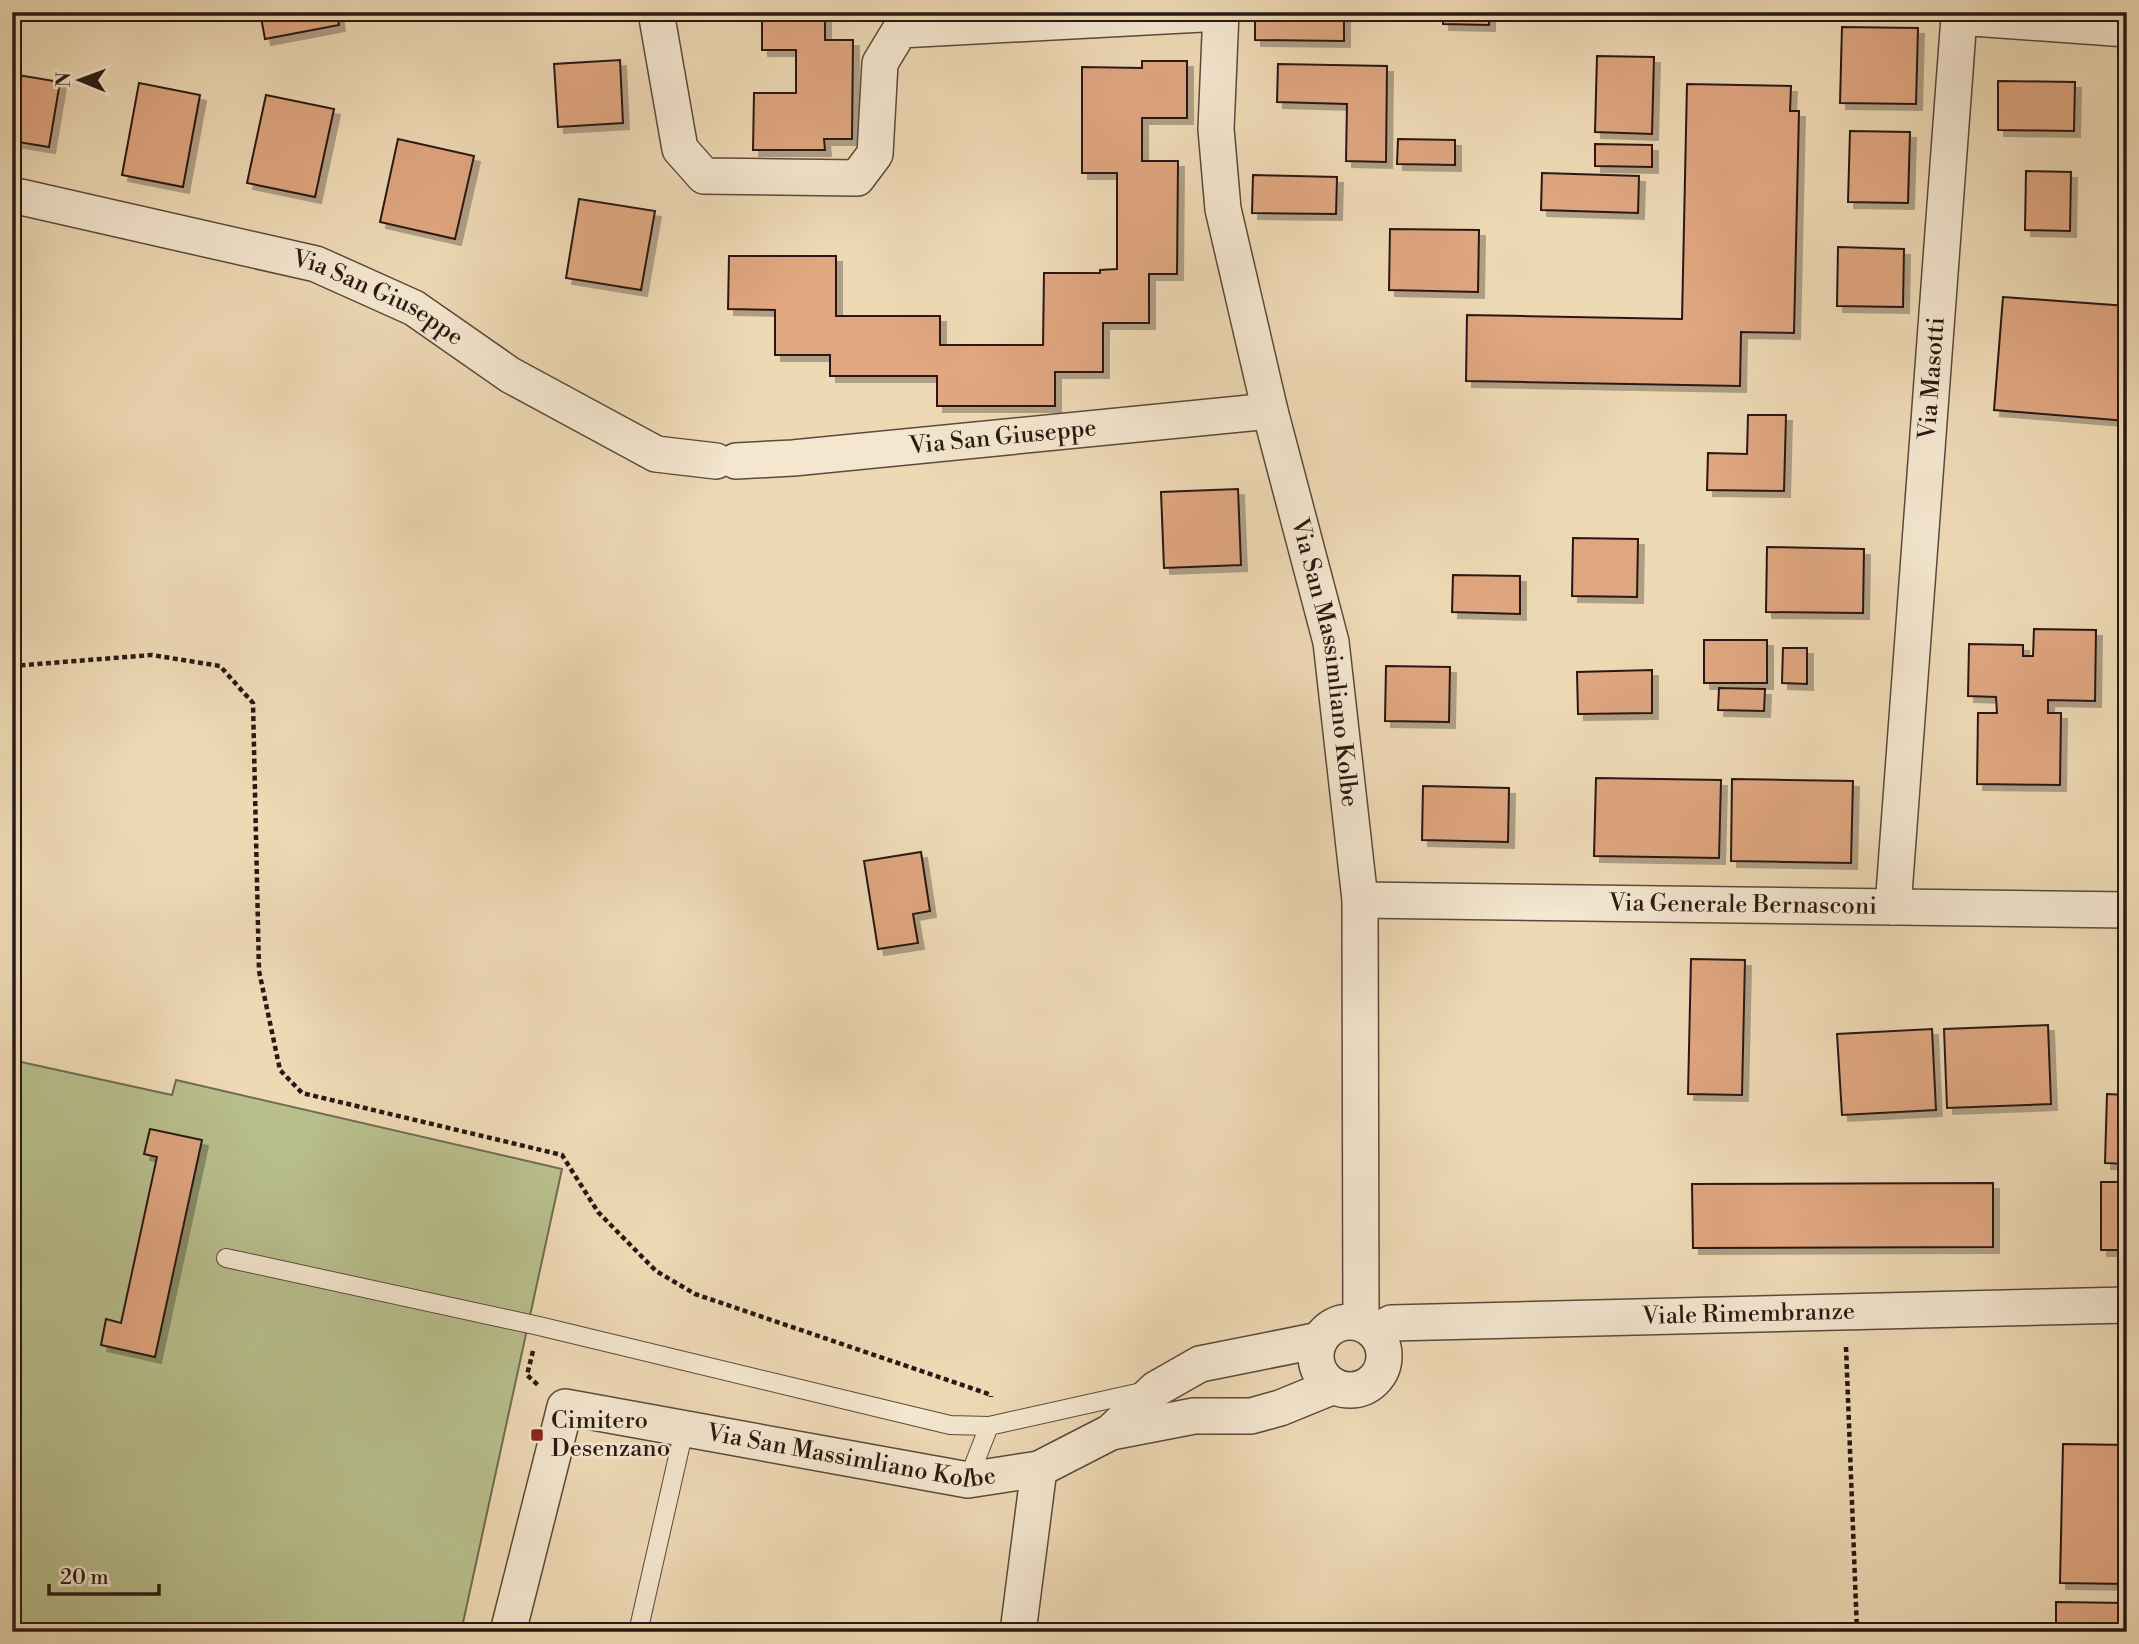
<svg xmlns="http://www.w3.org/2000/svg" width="2139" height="1644" viewBox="0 0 2139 1644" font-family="'Libre Bodoni',serif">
  <defs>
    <filter id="shadow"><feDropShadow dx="6" dy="6" stdDeviation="0" flood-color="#0004"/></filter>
  </defs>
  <rect width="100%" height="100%" fill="#eed9b5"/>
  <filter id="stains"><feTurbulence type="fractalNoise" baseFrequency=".00286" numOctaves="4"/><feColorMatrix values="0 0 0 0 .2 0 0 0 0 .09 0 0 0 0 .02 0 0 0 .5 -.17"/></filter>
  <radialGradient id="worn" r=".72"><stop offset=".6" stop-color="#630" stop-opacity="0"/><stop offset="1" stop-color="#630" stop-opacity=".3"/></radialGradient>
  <polygon fill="#b8bf8d" stroke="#706c50" stroke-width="2" points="12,1060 172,1095 176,1080 562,1169 461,1632 12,1632"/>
  <g fill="#dfa680" stroke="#291914" stroke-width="2" filter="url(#shadow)">
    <polygon points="260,12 337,12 339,25 265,39"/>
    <polygon points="762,12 825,12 825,40 853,40 852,139 824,139 825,150 753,150 754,93 796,93 796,50 762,50"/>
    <polygon points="1255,12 1344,12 1344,41 1255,40"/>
    <polygon points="1443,12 1489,12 1489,25 1443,24"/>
    <polygon points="1670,12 1707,12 1707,15 1670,14"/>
    <polygon points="1718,12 1779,12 1779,15 1718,14"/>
    <polygon points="1842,27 1918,28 1916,104 1840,103"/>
    <polygon points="1597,56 1654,57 1652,134 1595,132"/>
    <polygon points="620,60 623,123 558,127 554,64"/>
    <polygon points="1142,61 1187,61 1187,118 1142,118 1142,161 1178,161 1177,274 1149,274 1149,323 1103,323 1103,372 1055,372 1055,406 937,406 937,376 830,376 830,355 775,355 775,310 728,309 729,256 836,256 836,316 940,316 940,345 1043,345 1044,273 1100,273 1100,270 1117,269 1117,173 1082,173 1082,67 1142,68"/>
    <polygon points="1278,64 1387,66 1386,162 1346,161 1347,104 1277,102"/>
    <polygon points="12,74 60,82 49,147 12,141"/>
    <polygon points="1998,81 2075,82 2074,131 1998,130"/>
    <polygon points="139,83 200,95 183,187 122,175"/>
    <polygon points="1687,84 1791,86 1790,111 1799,111 1794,333 1741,332 1740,386 1466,381 1467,315 1682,319"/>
    <polygon points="266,95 334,109 315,197 247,183"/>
    <polygon points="1850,131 1910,132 1908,203 1848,202"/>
    <polygon points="398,139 474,156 455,239 380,222"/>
    <polygon points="1398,139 1455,140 1455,165 1397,164"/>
    <polygon points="1595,144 1652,145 1652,167 1595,166"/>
    <polygon points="2026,171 2071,172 2070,231 2025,230"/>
    <polygon points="2122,171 2127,171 2127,216 2121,216"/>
    <polygon points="1542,173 1639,176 1638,213 1541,210"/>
    <polygon points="1253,175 1337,177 1336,214 1252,213"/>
    <polygon points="579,199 655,211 641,290 566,278"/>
    <polygon points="1390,229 1479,230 1478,292 1389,290"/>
    <polygon points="1838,247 1904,249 1903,307 1837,306"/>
    <polygon points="2003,297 2127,306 2127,421 1994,410"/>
    <polygon points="1748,415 1786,415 1784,491 1707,490 1708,453 1747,454"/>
    <polygon points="1238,489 1241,565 1164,568 1161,492"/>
    <polygon points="1573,538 1638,539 1637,597 1572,596"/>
    <polygon points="1767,547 1864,549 1863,613 1766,612"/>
    <polygon points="1453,575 1520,576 1520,614 1452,612"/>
    <polygon points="2034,629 2096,630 2095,701 2048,700 2048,713 2061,713 2060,785 1977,784 1978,713 1997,713 1996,697 1968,696 1969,644 2023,645 2023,656 2033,656"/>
    <rect x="1704" y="640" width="63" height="43"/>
    <polygon points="1783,648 1807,648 1807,684 1782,683"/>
    <polygon points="1386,666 1450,667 1449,722 1385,721"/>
    <polygon points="1652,670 1652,713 1578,714 1577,672"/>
    <polygon points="1719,688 1765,689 1764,711 1718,710"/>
    <polygon points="1596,778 1721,780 1719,858 1594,856"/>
    <polygon points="1732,779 1853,781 1851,863 1731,861"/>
    <polygon points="1423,786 1509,788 1508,842 1422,840"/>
    <polygon points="921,852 930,911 913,914 918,943 878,949 864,861"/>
    <polygon points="1691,959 1745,960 1742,1095 1688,1094"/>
    <polygon points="2119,968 2127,968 2127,1040 2121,1040"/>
    <polygon points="2048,1025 2051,1104 1947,1108 1944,1029"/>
    <polygon points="1932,1029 1936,1110 1842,1115 1837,1034"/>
    <polygon points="2107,1094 2127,1095 2127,1164 2105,1163"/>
    <polygon points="150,1129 202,1140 155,1357 101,1345 106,1319 121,1323 157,1157 144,1154"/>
    <rect x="2101" y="1182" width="26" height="68"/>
    <polygon points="1993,1183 1993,1247 1693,1248 1692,1184"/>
    <polygon points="2063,1444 2127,1445 2127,1584 2060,1583"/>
    <polygon points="2056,1602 2127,1603 2127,1632 2056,1632"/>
    <polygon points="1794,1629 1794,1632 1739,1632"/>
  </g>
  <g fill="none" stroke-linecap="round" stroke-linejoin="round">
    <g stroke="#5a493c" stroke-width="20">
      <g id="service">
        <polyline points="226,1258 539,1326 950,1425 989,1426 968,1480"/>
        <polyline points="989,1426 1146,1391"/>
        <polyline points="638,1632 684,1430"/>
      </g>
    </g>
    <g stroke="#5a493c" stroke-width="38">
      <g id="minor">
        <polyline points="656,12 680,149 704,176 857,178 875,154 880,63 900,30 1221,13"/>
        <path id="s1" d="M1221 12 1216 129 1223 209 1270 411 1331 642 1360 900 1361 1323"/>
        <path id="s2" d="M12 195 316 264 414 308 510 375 656 454 716 461"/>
        <path id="s3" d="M736 461 793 458 1270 411"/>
        <path id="s4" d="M1360 900 2127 910"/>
        <path id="s5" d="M1893 907 1959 17 2127 29"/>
        <circle cx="1350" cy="1356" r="34"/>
        <path id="s6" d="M1375 1332 1391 1323 2127 1305"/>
        <polyline points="1111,1432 1156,1389 1200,1364 1320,1340"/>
        <path id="s7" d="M508 1632 565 1407 968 1480 1039 1469 1111 1432 1194 1416H1251L1280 1408 1334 1386"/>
        <polyline points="1018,1632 1039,1469"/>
      </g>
    </g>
    <g stroke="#291914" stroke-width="4.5" stroke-dasharray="5 3.5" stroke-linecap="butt">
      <polyline points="12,666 152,655 220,666 253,703 259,971 280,1070 302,1093 562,1155 598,1212 656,1271 695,1294 977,1390 991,1395 991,1397"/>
      <polyline points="1846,1347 1857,1632"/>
      <polyline points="533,1351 527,1375 538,1385"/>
    </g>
    <use href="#service" stroke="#f4e6cf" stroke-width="18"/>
    <use href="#minor" stroke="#f4e6cf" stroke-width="35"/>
  </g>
  <rect fill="#8f2418" stroke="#f4e6cf" stroke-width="2.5" x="530" y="1428" width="14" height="14" rx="3.5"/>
  <g text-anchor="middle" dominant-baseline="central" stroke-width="5" stroke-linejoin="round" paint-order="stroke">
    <g font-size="24" fill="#291914" stroke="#f4e6cf">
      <text stroke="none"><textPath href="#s2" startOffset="382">Via San Giuseppe</textPath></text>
      <text stroke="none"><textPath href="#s5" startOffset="530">Via Masotti</textPath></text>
      <text stroke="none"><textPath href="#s3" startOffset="268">Via San Giuseppe</textPath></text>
      <text stroke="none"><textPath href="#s1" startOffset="663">Via San Massimliano Kolbe</textPath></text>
      <text stroke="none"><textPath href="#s4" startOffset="383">Via Generale Bernasconi</textPath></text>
      <text stroke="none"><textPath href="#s6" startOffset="376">Viale Rimembranze</textPath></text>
      <text stroke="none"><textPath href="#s7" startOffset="523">Via San Massimliano Kolbe</textPath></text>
    </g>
    <g font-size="24" fill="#291914" stroke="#f4e6cf" text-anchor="start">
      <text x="551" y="1421">Cimitero<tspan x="551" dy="28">Desenzano</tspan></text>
    </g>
  </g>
  <rect width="2139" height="1644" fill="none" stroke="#eed9b5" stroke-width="42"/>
  <rect x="14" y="14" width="2111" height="1616" fill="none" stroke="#291914" stroke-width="3.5"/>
  <rect x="21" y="21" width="2097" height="1602" fill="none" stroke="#291914" stroke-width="2"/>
  <g transform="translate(80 80) rotate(271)" stroke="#f4e6cf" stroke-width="5" paint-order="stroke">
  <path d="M0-5L12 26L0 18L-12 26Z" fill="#291914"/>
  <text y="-10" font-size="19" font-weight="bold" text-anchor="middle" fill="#291914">N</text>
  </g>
  <path d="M49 1584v10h110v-10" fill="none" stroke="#291914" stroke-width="3.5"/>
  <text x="60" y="1584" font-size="21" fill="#291914" stroke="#f4e6cf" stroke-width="5" paint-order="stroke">20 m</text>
  <rect width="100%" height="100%" filter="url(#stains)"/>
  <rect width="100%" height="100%" fill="url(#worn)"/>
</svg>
